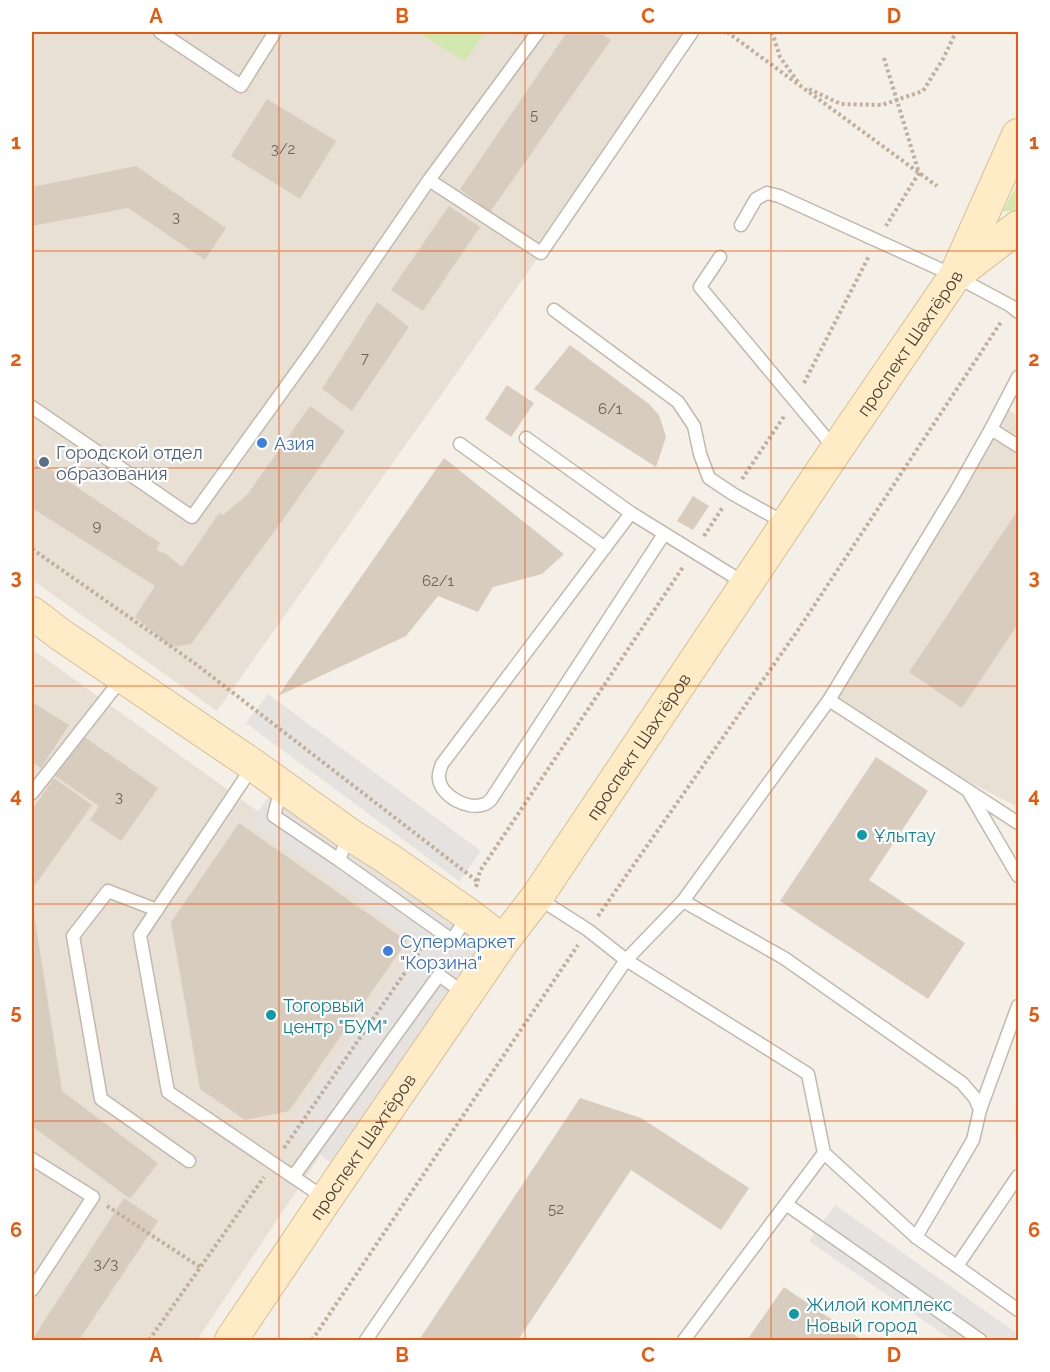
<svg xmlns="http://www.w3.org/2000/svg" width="1050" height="1372" viewBox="0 0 1050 1372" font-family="Raleway,sans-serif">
  <rect width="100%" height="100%" fill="#f4efe7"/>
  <g fill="#e8e0d5">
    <polygon points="32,32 698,32 217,711 32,580"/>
    <polygon points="1008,410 1018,416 1018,807 819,705"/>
    <polygon points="32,649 455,953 197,1340 32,1340"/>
  </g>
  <g fill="#d3e8b0">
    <polygon points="418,32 485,32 465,62"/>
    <polygon points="1018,183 1018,211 1003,211"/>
  </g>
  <g fill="#e5e2df">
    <polygon points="268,694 481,851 459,881 246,723"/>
    <polygon points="274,789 489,941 332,1163 286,1131 419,942 250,823"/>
    <polygon points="835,1205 1018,1334 1018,1340 952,1340 809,1241"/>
  </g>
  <g fill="#d8ccbf">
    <polygon points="567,32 599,32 611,40 490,212 460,189"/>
    <polygon points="267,99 336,141 300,199 231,156"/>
    <polygon points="136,166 226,228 205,260 128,208 32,226 32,187"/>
    <polygon points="449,206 480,227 423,311 391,290"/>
    <polygon points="377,302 409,327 352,411 322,389"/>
    <polygon points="570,345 649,404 659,415 666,437 656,467 534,389"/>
    <polygon points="507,385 534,403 511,437 485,419"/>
    <polygon points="310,406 345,431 282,521 191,644 171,647 135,617 155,586 32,508 32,457 160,543 156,550 166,554 182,567 219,513 223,515 247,495"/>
    <polygon points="444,458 564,554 542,574 493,587 478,612 438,596 406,636 278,696"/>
    <polygon points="693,496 709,506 693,530 677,521"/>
    <polygon points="1018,510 1018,624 962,708 909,672"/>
    <polygon points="32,702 69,725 41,768 32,762"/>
    <polygon points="83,736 158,788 121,841 90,820 99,806 55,776"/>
    <polygon points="876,757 928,791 869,880 965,943 928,999 780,901"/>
    <polygon points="54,778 92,805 32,889 32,810"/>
    <polygon points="239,823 407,941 289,1111 245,1120 200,1089 171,922"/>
    <polygon points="32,908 33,908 62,1091 158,1163 130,1199 32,1126"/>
    <polygon points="580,1098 641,1118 749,1188 721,1230 631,1170 518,1340 419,1340"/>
    <polygon points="124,1198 158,1221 79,1340 32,1340"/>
    <polygon points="784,1287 862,1340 747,1340"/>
  </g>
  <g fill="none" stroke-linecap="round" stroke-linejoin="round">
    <g stroke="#c2b9ac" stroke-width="15">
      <g id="lane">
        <polyline points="160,32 241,86 275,32"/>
        <polyline points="429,180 541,253 692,32"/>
        <polyline points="741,225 756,199 767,193 779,196 955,276 1011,306 1018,312"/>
        <polyline points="720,257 700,287 836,450"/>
        <polyline points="554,310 678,402 694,426 700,454 709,478 733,494 785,523"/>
        <polyline points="32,407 192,517 313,349 429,180 538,32"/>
        <polyline points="991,429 1018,446"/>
        <polyline points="526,438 631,513 746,584"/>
        <polyline points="460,444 605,548"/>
        <path d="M631 513 442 764C440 769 438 774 439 779 441 796 468 811 485 804 487 803 491 800 492 798L664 534"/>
        <polyline points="829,700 1018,823"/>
        <polyline points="253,766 140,935 168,1092 326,1199"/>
        <polyline points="281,788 274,816 339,860"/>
        <polyline points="32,793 123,677"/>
        <polyline points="970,794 1018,876"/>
        <polyline points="349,834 339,860 452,940 468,916"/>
        <polyline points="538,898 588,930 626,960 808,1074 824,1153 916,1237 1018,1310"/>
        <polyline points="683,901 784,958 962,1083 975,1098 980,1110 973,1140 916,1237"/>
        <polyline points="157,910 108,891 73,936 101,1099 189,1161"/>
        <polyline points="980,1110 1018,1006"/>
        <polyline points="32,1159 93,1197 32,1290"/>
        <polyline points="293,1177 439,975 465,994"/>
        <polyline points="786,1204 980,1340"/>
        <polyline points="957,1266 1018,1176"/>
        <polyline points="366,1340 626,960 683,901 829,700 956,491 991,429 1018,377"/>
        <polyline points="684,1340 824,1153"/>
      </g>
    </g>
    <g stroke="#d4be97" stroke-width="34">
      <g id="secondary">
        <polyline points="957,274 1018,227"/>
        <polyline points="32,613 61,635 253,765 349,834 387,858 469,915 503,941"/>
        <path id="s1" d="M231 1340 326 1199 503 941 537 897 836 450 955 276 1018 135"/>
      </g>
    </g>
    <g stroke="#c1b09b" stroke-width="4" stroke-dasharray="3 3" stroke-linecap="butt">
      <polyline points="727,32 937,186"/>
      <polyline points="772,32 780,57 798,82"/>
      <polyline points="884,58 919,173 886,226"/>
      <polyline points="809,89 841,104 882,105 923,91 943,59 956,32"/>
      <polyline points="804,383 869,256"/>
      <polyline points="742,479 785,415"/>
      <polyline points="704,536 723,507"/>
      <polyline points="32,549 193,662 477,881"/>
      <polyline points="476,887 480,871 683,567"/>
      <polyline points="598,916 798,630 1001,322"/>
      <polyline points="284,1148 426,942"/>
      <polyline points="107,1206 200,1267"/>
      <polyline points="149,1340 264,1177"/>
      <polyline points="312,1340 578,945"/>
    </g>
    <use href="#lane" stroke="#fff" stroke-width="12"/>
    <use href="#secondary" stroke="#ffecc6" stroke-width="32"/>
  </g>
  <path fill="none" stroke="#e8590c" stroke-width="1.5" stroke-opacity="0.55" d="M279 32V1340M525 32V1340M771 32V1340M32 251H1018M32 468H1018M32 686H1018M32 904H1018M32 1121H1018"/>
  <g fill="#3f7fe0" stroke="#fff" stroke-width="2">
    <circle cx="262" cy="443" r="6"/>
    <circle cx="388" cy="951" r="6"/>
  </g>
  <circle fill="#5c6f8a" stroke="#fff" stroke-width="2" cx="44" cy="462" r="6"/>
  <g fill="#0f9aa8" stroke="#fff" stroke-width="2">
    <circle cx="862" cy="835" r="6"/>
    <circle cx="271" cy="1015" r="6"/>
    <circle cx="794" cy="1314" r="6"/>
  </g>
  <g text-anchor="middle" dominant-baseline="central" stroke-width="4.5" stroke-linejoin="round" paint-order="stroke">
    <g font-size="15" fill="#6b6258">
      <text x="534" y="115">5</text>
      <text x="283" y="149">3/2</text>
      <text x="176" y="217">3</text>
      <text x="365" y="358">7</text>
      <text x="610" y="409">6/1</text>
      <text x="97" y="526">9</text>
      <text x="438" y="581">62/1</text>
      <text x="119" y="797">3</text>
      <text x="556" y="1209">52</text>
      <text x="106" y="1264">3/3</text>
    </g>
    <g font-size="18" fill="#473f36" stroke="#fff">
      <text stroke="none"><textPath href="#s1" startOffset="1206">проспект Шахтёров</textPath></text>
      <text stroke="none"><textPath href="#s1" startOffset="720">проспект Шахтёров</textPath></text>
      <text stroke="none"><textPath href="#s1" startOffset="234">проспект Шахтёров</textPath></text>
    </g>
    <g font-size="18" fill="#366cbe" stroke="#fff" text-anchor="start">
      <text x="274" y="443">Азия</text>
      <text x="400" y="941">Супермаркет<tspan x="400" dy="21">"Корзина"</tspan></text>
    </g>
    <g font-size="18" fill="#4e5e75" stroke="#fff" text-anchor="start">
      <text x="56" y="452">Городской отдел<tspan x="56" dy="21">образования</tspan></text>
    </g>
    <g font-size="18" fill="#0d838f" stroke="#fff" text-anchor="start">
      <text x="874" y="835">Ұлытау</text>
      <text x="283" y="1005">Тогорвый<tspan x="283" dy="21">центр "БУМ"</tspan></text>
      <text x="806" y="1304">Жилой комплекс<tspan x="806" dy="21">Новый город</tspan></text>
    </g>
  </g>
  <rect width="1050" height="1372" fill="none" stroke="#ffffff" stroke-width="66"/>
  <rect x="33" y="33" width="984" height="1306" fill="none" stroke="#e8590c" stroke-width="2"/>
  <g font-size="20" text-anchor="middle" font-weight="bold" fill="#e8590c">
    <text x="156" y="23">A</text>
    <text x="402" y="23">B</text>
    <text x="648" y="23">C</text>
    <text x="894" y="23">D</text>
    <text x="16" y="149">1</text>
    <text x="1034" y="149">1</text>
    <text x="16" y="366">2</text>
    <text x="1034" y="366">2</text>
    <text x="16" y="584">3</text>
    <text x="1034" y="584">3</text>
    <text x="16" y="802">4</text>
    <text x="1034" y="802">4</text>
    <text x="16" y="1019">5</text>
    <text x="1034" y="1019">5</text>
    <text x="16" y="1237">6</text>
    <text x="1034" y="1237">6</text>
    <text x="156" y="1362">A</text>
    <text x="402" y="1362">B</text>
    <text x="648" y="1362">C</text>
    <text x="894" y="1362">D</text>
  </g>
</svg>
